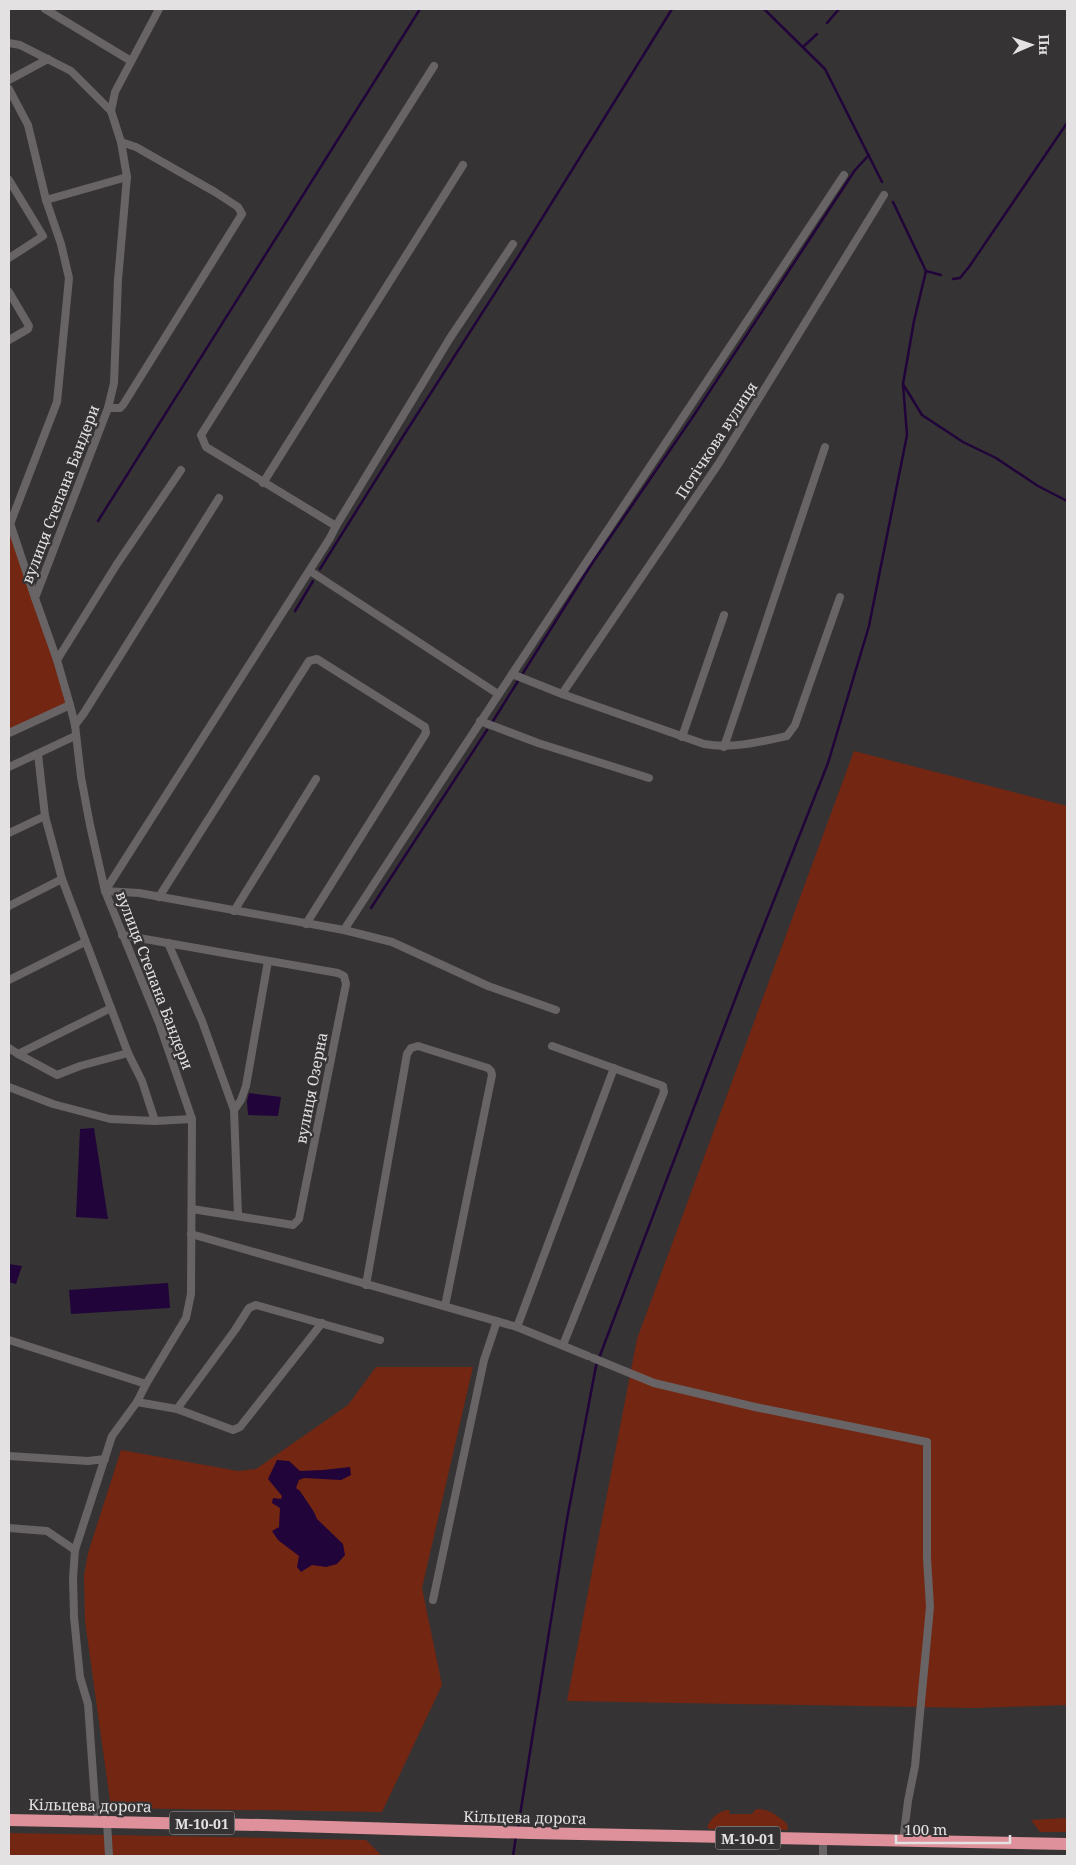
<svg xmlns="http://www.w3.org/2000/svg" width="1076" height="1865" viewBox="0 0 1076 1865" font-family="'Noto Serif',serif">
  <rect width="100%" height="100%" fill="#363334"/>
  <g fill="#732612">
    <polygon points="9,529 70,705 9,731"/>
    <polygon points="854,751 1067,806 1067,1705 975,1708 567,1701 637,1339"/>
    <polygon points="376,1367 473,1367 422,1588 442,1685 382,1812 111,1808 85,1621 84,1576 88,1553 121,1450 238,1471 256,1469 348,1405"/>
    <path d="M756 1809C770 1809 777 1815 787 1824L788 1830 709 1829 707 1827C710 1819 720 1809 730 1810L729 1814H752Z"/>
    <polygon points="1067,1818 1067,1832 1040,1832 1031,1820"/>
    <polygon points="9,1833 366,1840 382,1856 9,1856"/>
  </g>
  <g fill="#21043a">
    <polygon points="249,1093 281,1097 278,1116 248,1115 247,1101"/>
    <polygon points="94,1128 108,1219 76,1217 80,1129"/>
    <polygon points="9,1264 22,1266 16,1284 9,1282"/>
    <polygon points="168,1283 170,1308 71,1314 69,1290"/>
    <polygon points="277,1460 289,1461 300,1471 323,1470 350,1467 351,1475 341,1480 304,1478 299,1480 296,1488 300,1491 314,1512 317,1519 343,1544 345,1555 337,1564 326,1567 312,1565 301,1572 297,1567 299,1556 278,1540 272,1531 279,1527 280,1508 272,1503 273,1498 281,1499 282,1496 268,1479"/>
  </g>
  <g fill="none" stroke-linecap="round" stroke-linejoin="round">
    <g stroke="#21043a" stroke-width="2.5">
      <polyline points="764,9 825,69 882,182"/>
      <polyline points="827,23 839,9"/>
      <polyline points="803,47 817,34"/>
      <polyline points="893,202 926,271 914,321 903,384"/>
      <polyline points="926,271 941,275"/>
      <polyline points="953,279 960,278 969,267 1067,123"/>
      <polyline points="98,521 420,9"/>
      <polyline points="320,569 402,438 518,257 672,9"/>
      <polyline points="295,611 313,581"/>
      <polyline points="523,673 591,565 694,415 855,170 869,155"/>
      <polyline points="493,721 518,681"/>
      <polyline points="371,908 487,730"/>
      <polyline points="518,1828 567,1519 596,1366 742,981 828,763 869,626 907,435 903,384 922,415 963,442 996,458 1038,486 1067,501"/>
      <polyline points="513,1856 516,1836"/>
    </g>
    <g stroke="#686466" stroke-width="8">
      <polyline points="45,9 131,61"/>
      <polyline points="9,43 20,45 71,71 111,111"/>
      <polyline points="9,80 48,59"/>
      <polyline points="9,89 28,125 46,200 61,244 69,278 57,402 10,524"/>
      <polyline points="9,180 43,236 9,258"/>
      <polyline points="46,200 127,177"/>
      <polyline points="513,244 450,338 336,526 330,538 105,891 139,893 344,930 392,942 488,986 556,1010"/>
      <polyline points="9,292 29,326 28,329 9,340"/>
      <polyline points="108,408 120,408 123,405 242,214 238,207 215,192 136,147 121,142"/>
      <polyline points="263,483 463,165"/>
      <polyline points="9,520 35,598"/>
      <polyline points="336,526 206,447 201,435 434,66"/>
      <polyline points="310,571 498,694"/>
      <polyline points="57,660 117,564 181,470"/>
      <path d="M512 674 562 694 704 744C731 749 760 742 787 736L795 725 840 597"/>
      <polyline points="562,694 719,463 884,195"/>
      <polyline points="480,721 538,743 649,778"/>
      <polyline points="75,725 84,713 219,498"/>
      <polyline points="9,733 70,705"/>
      <polyline points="682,737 724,615"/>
      <polyline points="724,747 825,447"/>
      <polyline points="38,754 45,816 62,879 128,1053 142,1081 155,1121"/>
      <polyline points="9,767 75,736"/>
      <polyline points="9,833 45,816"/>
      <polyline points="159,897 309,661 317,659 425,727 426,733 306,924"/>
      <polyline points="9,906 62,879"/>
      <polyline points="234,911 316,779"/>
      <path d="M344 930C508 677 677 427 844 175"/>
      <polyline points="122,935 338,973 344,976 346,984 299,1219 293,1225 192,1209"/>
      <polyline points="168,943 202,1021 234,1110"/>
      <polyline points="9,980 85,942"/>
      <polyline points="552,1046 663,1086 664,1092 563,1345"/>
      <polyline points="9,1048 18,1054 57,1075 80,1066 128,1053"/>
      <polyline points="18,1054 111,1008"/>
      <polyline points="9,1087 53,1104 110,1119 155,1121 192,1119"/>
      <polyline points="238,1215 234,1110 241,1100 246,1086 268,961"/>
      <polyline points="191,1234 517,1327 588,1356"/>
      <polyline points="366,1285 407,1054 411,1048 418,1046 488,1068 491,1071 492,1075 445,1306"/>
      <polyline points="517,1327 614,1068"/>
      <polyline points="9,1340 146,1384"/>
      <polyline points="593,1358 654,1383 755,1407 927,1442 927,1558 930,1607 915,1766 908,1801 903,1841"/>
      <polyline points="137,1402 177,1409 233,1430 240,1427 322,1323"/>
      <polyline points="177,1409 235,1330 249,1308 256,1305 380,1340"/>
      <polyline points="9,1456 88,1461 105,1459"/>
      <polyline points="9,1528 47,1531 75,1550"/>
      <polyline points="433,1600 484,1360 497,1321"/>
      <polyline points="99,1821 95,1802 88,1704 80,1677 74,1617 73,1578 75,1550 112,1436 137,1402 146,1384 186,1318 191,1294 192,1119 159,1023 105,891 90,825 81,777 75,725 70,705 57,660 35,598 108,408 114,383 118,280 127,177 121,142 111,111 115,92 159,9"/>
      <polyline points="107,1822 109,1856"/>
      <polyline points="823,1856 823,1839"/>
    </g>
    <polyline stroke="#de919a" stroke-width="12" points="9,1820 262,1825 531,1833 1067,1844"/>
  </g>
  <g text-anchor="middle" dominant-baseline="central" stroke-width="4.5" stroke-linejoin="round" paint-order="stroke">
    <g fill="#363334" stroke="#afadad" stroke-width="1">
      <rect x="169.5" y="1811.5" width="65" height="23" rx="4"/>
      <rect x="715.5" y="1826.5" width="65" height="23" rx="4"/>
    </g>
    <g font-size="14" font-weight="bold" fill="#e3e1e1">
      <text x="202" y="1823">М-10-01</text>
      <text x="748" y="1838">М-10-01</text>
    </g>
    <g font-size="15" fill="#e3e1e1" stroke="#363334">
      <text transform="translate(716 440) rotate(-57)">Потічкова вулиця</text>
      <text transform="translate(60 494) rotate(-69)">вулиця Степана Бандери</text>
      <text transform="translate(155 980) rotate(69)">вулиця Степана Бандери</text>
      <text transform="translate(311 1088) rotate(-79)">вулиця Озерна</text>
      <text transform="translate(90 1805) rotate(1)">Кільцева дорога</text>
      <text transform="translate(525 1817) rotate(1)">Кільцева дорога</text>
    </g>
  </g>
  <rect width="1076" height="1865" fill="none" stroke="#e3e1e1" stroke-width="20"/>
  <g transform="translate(1031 45) rotate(88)" stroke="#363334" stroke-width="4" paint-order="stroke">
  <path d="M0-4L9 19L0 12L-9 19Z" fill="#e3e1e1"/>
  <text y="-8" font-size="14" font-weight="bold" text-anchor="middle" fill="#e3e1e1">Пн</text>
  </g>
  <path d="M896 1835v8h114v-8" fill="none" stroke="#e3e1e1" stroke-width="2.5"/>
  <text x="904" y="1835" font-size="15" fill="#e3e1e1" stroke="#363334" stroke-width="4" paint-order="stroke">100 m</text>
</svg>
